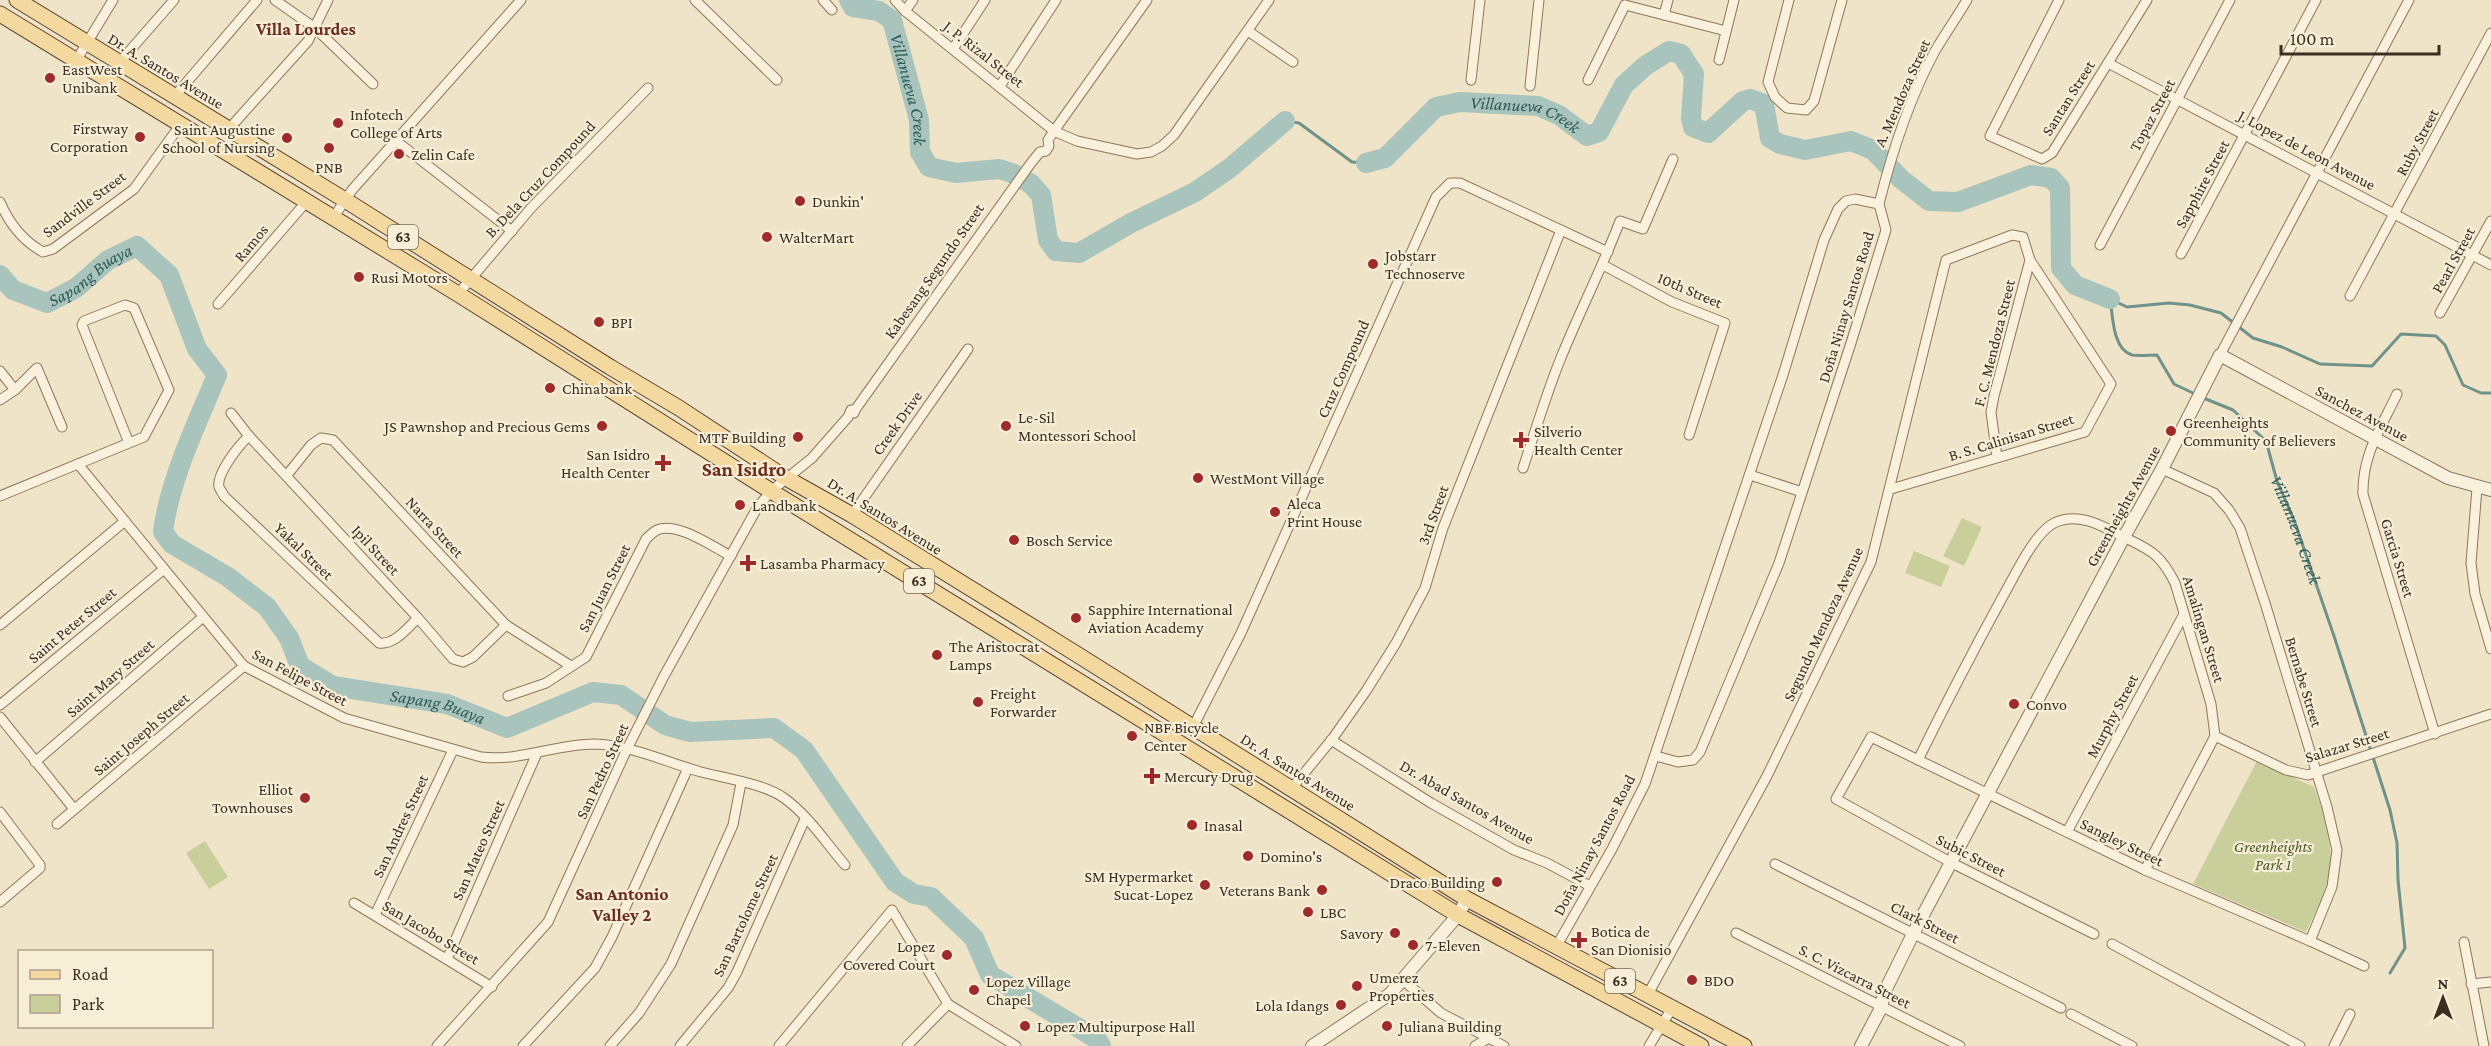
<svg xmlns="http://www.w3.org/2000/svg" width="2491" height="1046" viewBox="0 0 2491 1046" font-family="'Crimson Pro',serif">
  <rect width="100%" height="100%" fill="#f0e4c8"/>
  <g fill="#c9cf9b">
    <polygon points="1962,518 1982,527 1964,566 1943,556"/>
    <polygon points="1914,551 1950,566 1941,587 1905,573"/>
    <path d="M2257 761 2314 787C2325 816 2337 854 2327 884 2322 901 2313 917 2306 932L2193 884Z"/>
    <polygon points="205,841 228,877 209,889 186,853"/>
  </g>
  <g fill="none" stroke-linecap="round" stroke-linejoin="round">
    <g stroke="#6f938a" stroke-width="3">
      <polyline points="1285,121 1299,123 1352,162 1366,163"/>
      <path d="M2110 299C2113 315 2112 349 2132 355 2139 356 2149 355 2157 355L2174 384 2195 394"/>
      <polyline points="2110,299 2127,307 2169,303 2190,305 2221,313 2253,338 2282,347 2320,364 2372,366 2401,334 2436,336 2445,345 2463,385 2481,393 2491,393"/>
      <path id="s1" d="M2201 397 2233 410 2266 441 2277 481 2294 520 2334 636 2390 810 2397 843 2398 880 2405 948 2390 973"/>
    </g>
    <g stroke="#a9c4bc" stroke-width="20">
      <path id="s2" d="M849 0 853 7 879 11 892 20 919 120 920 152 929 167 956 173 999 169 1012 173 1031 184 1041 195 1048 240 1056 251 1079 253 1131 223 1195 192 1230 168 1285 121"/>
      <path id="s3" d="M1366 163 1385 158 1436 107 1460 102 1538 106 1559 115 1587 136 1599 132 1624 85 1645 66 1669 51 1681 54 1694 74 1691 118 1693 127 1708 133 1743 101 1750 99 1764 104 1770 138 1780 144 1805 150 1851 141 1873 150 1901 179 1929 201 1958 202 2031 175 2051 178 2060 188 2061 268 2075 285 2110 299"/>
      <path id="s4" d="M0 275 13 290 47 303 76 288 108 260 137 246 169 275 197 349 217 375C197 423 169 481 163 532L172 544 228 577 267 607 289 638 300 666 333 686 447 704 507 728 593 692 621 695 665 725 690 732 774 728 804 750 895 882 914 894 931 897 974 938 990 975 1097 1039 1101 1046"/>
    </g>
    <g stroke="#8d765c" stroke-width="11">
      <g id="minor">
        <polyline points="275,0 315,28 373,84"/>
        <polyline points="695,0 777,80"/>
        <polyline points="823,0 832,10"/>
        <polyline points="895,0 905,11 1054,131 1077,141 1137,154 1151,152 1162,146 1174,135 1269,0"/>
        <polyline points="1789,0 1768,82 1775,97 1787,108 1806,110 1814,101 1842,0"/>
        <polyline points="2059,0 1990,136 2042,159 2052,153 2147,0"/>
        <polyline points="1625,5 1726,31"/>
        <polyline points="905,11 913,0"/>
        <polyline points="1664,15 1668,0"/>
        <polyline points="1248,31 1293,62"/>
        <polyline points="953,49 985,0"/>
        <polyline points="1719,60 1734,0"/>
        <polyline points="76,61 113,0"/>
        <polyline points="119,63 174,0"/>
        <polyline points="2108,63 2491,265"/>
        <polyline points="1471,80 1480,0"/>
        <polyline points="1588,80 1625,5"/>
        <polyline points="1000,86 1056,0"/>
        <polyline points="1530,86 1539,0"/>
        <polyline points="174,97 257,0"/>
        <polyline points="228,130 308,41 328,0"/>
        <polyline points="395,140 512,231"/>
        <path d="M0 202C9 223 23 241 43 252L53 249 134 189 181 124"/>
        <path d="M1879 204C1892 152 1909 99 1935 51 1945 34 1957 17 1967 0"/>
        <polyline points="333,218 352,190 521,0"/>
        <polyline points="2100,245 2230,0"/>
        <polyline points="2181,254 2316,0"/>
        <polyline points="1603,265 1672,302 1725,323 1689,435"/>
        <polyline points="458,294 531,208 648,88"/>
        <polyline points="2350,296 2491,33"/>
        <polyline points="218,304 307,201"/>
        <polyline points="2440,313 2491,221"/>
        <polyline points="2220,355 2409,0"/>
        <polyline points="0,371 15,390"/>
        <path d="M2397 394C2381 428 2362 455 2363 494L2435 734"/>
        <polyline points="0,400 15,390 37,368 62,427"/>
        <polyline points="231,413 249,436 418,618 453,659 463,662 473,657 506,625"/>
        <polyline points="854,413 855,410 1031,163 1040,152 1046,151 1049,146 1048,140 1054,131 1147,0"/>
        <path d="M249 436C239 445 216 474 219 487 219 488 224 495 224 496L379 643C395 645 407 628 418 618"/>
        <path d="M78 464 244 666 344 718 481 757C519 762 556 744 594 744 631 745 666 762 701 772 724 778 765 784 784 798 808 815 826 843 845 865"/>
        <path d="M1523 468C1535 432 1546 395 1560 360 1579 313 1602 268 1620 221L1643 229 1673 159"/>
        <polyline points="2162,469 2214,493 2229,510 2240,528 2265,603 2327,807 2337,850 2332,887 2310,941"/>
        <polyline points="287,475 311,445 321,438 333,440 506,625 571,666"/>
        <polyline points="1750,475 1802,492"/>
        <polyline points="2477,488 2471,563 2475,594 2491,649"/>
        <polyline points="1891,489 2085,432 2111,384 2030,260"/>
        <polyline points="0,496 129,443 144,437 169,390 134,308 125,305 84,321 82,325 129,443"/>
        <polyline points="852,515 968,349"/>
        <polyline points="0,625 125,521"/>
        <path d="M508 696 546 683 586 657 646 539C649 536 653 532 657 530 677 521 713 547 731 556"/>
        <polyline points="0,705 164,569"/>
        <polyline points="0,717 74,809"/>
        <polyline points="1193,727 1241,633 1436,197 1450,183 1460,183 1608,252"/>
        <polyline points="2215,736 2286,770 2308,775 2491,714"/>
        <polyline points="1331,740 1431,803 1514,850 1547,863 1590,886"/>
        <path d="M1918 760C1945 705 1973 651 2002 598 2014 578 2033 534 2054 523 2076 512 2099 524 2118 534 2149 550 2159 551 2175 583L2211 704 2215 736 2145 870"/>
        <polyline points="35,762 203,617"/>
        <polyline points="1292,788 1333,738 1366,691 1396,643 1425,588 1443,528 1561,230"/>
        <polyline points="0,812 40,865 40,868 0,902"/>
        <polyline points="57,824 244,666"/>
        <polyline points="2067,832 2184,614"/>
        <polyline points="1775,864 2061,1008"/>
        <polyline points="354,903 492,987"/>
        <polyline points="375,915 453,750"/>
        <polyline points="1736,933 1960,1046"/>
        <polyline points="2094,934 1952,863 1836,799 1871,737 2145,870 2310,941 2364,966"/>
        <polyline points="2464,942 2484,1046"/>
        <polyline points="2112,944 2300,1046"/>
        <polyline points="1556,947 1612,849 1645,784 1783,375 1824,240 1838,209 1846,201 1855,199 1879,204 1886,230 1851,343 1779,563 1700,752 1693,760 1678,762 1656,756"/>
        <polyline points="447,959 537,753"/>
        <polyline points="1403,980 1441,1013 1504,1046"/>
        <polyline points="2471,984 2491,982"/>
        <polyline points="1647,996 1767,776 1871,562 1946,260 2012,235 2023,237 2030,260 1994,396 1991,412 1997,457"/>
        <polyline points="2071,1014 2132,1046"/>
        <polyline points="437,1046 548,922 627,749 664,676 757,508 771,491 812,458 848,417 851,410 855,410"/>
        <polyline points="523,1046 595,968 612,937 688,768"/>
        <polyline points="610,1046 639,1013 671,964 733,825 741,783"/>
        <polyline points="680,1046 728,988 737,972 805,819"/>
        <polyline points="779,1046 892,910 948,1004 1016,1046"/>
        <polyline points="907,1046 948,1004"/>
        <polyline points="1475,1046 1489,1038"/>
        <polyline points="1649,1046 1672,1008"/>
        <polyline points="2334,1046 2350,1014"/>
      </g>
    </g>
    <g stroke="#8d765c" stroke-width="14">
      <g id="tertiary">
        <polyline points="1312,1046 1390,994 1458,915 1467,899"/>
        <polyline points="1861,1046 1882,1006 1883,995 1914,932 2124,537 2162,469 2220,355 2448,478 2491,490"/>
      </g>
    </g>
    <g stroke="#5b4430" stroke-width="17">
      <g id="primary">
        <polyline points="17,0 345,200 610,367 679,408 786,478 852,515 1070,650 1467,899 1744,1046"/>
        <polyline points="0,14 458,294 771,491 1458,915 1701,1046"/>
      </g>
    </g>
    <use href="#minor" stroke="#faf1dc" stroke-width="9"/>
    <use href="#tertiary" stroke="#faf1dc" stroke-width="12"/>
    <use href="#primary" stroke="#f3d9a0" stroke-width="15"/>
  </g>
  <g fill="#9e2a2b" stroke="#f7eed8" stroke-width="2">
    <circle cx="50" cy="78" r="6"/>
    <circle cx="338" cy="123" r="6"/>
    <circle cx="140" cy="137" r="6"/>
    <circle cx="287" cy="138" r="6"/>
    <circle cx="329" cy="148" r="6"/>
    <circle cx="399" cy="154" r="6"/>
    <circle cx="800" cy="201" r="6"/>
    <circle cx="767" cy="237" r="6"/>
    <circle cx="1373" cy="264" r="6"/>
    <circle cx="359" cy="277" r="6"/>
    <circle cx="599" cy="322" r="6"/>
    <circle cx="550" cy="388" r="6"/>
    <circle cx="602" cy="426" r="6"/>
    <circle cx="1006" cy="426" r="6"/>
    <circle cx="2171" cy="431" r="6"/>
    <circle cx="798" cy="437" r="6"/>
    <path d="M1518 431h6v6h6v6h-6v6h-6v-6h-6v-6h6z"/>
    <path d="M660 454h6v6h6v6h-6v6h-6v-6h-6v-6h6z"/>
    <circle cx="1198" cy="478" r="6"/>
    <circle cx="740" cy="505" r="6"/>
    <circle cx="1275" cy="512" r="6"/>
    <circle cx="1014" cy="540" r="6"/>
    <path d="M745 554h6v6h6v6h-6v6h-6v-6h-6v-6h6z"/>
    <circle cx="1076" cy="618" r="6"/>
    <circle cx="937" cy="655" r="6"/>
    <circle cx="978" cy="702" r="6"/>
    <circle cx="2014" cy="704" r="6"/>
    <circle cx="1132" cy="736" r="6"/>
    <path d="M1149 767h6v6h6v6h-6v6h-6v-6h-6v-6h6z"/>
    <circle cx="305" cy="798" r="6"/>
    <circle cx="1192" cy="825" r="6"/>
    <circle cx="1248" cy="856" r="6"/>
    <circle cx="1497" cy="882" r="6"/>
    <circle cx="1205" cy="885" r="6"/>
    <circle cx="1322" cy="890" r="6"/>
    <circle cx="1308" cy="912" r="6"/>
    <circle cx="1395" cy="933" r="6"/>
    <path d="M1576 931h6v6h6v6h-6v6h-6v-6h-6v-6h6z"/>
    <circle cx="1413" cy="945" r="6"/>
    <circle cx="947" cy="955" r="6"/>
    <circle cx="1692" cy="980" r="6"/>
    <circle cx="1357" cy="986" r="6"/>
    <circle cx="974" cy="990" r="6"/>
    <circle cx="1341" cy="1005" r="6"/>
    <circle cx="1025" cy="1026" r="6"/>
    <circle cx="1387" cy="1026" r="6"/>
  </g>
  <g text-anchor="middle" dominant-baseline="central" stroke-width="4.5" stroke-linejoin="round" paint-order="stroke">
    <g fill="#f7eed8" stroke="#756857" stroke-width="1.5">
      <rect x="388" y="225" width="30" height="24" rx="4.5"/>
      <rect x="904" y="569" width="30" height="24" rx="4.5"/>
      <rect x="1605" y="969" width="30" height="24" rx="4.5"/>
    </g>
    <g font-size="15" font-weight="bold" fill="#3d2e20">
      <text x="403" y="237">63</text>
      <text x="919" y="581">63</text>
      <text x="1620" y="981">63</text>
    </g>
    <g font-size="16" fill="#3d2e20" stroke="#f7eed8">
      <text transform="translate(984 54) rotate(38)">J. P. Rizal Street</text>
      <text transform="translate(166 71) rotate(31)">Dr. A. Santos Avenue</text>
      <text transform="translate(1902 93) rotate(-66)">A. Mendoza Street</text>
      <text transform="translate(2068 98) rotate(-58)">Santan Street</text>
      <text transform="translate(2152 115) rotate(-62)">Topaz Street</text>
      <text transform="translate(2417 142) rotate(-62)">Ruby Street</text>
      <text transform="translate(2307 150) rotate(28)">J. Lopez de Leon Avenue</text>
      <text transform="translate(540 179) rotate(-47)">B. Dela Cruz Compound</text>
      <text transform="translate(2202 184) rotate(-62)">Sapphire Street</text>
      <text transform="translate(84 204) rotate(-37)">Sandville Street</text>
      <text transform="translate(251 243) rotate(-50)">Ramos</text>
      <text transform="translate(2453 260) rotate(-61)">Pearl Street</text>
      <text transform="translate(934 271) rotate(-55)">Kabesang Segundo Street</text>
      <text transform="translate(1690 290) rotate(23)">10th Street</text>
      <text transform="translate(1846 307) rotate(-73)">Doña Ninay Santos Road</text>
      <text transform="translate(1994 343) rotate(-76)">F. C. Mendoza Street</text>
      <text transform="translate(1343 369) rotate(-66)">Cruz Compound</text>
      <text transform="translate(2362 413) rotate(28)">Sanchez Avenue</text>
      <text transform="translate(897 423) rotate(-55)">Creek Drive</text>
      <text transform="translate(2011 437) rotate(-17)">B. S. Calinisan Street</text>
      <text transform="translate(2123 506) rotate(-61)">Greenheights Avenue</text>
      <text transform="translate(1433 515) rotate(-70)">3rd Street</text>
      <text transform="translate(885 516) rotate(32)">Dr. A. Santos Avenue</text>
      <text transform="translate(435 527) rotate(47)">Narra Street</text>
      <text transform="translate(376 550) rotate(47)">Ipil Street</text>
      <text transform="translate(304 551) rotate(44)">Yakal Street</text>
      <text transform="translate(2398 558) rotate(73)">Garcia Street</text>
      <text transform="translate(604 588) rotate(-63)">San Juan Street</text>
      <text transform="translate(1823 624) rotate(-65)">Segundo Mendoza Avenue</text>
      <text transform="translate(72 625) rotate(-40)">Saint Peter Street</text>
      <text transform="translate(2204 629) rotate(73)">Amalingan Street</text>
      <text transform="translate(300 677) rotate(28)">San Felipe Street</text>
      <text transform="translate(110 678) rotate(-41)">Saint Mary Street</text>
      <text transform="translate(2304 682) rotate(73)">Bernabe Street</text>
      <text transform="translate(2112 716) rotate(-62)">Murphy Street</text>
      <text transform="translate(141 734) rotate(-40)">Saint Joseph Street</text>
      <text transform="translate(2347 745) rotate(-17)">Salazar Street</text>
      <text transform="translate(602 771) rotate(-65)">San Pedro Street</text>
      <text transform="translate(1298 772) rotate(32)">Dr. A. Santos Avenue</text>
      <text transform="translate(1467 802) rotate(30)">Dr. Abad Santos Avenue</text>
      <text transform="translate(400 826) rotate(-65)">San Andres Street</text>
      <text transform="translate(2122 842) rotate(26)">Sangley Street</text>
      <text transform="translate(1594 845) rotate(-62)">Doña Ninay Santos Road</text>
      <text transform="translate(478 850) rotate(-66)">San Mateo Street</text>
      <text transform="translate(1971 855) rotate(27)">Subic Street</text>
      <text transform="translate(745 915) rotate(-65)">San Bartolome Street</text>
      <text transform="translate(1925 922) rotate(27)">Clark Street</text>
      <text transform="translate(431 932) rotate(31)">San Jacobo Street</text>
      <text transform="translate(1855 976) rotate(27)">S. C. Vizcarra Street</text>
    </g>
    <g font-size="16" fill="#3d2e20" stroke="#f7eed8" text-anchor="start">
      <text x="62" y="69">EastWest<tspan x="62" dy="18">Unibank</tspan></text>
      <text x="350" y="114">Infotech<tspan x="350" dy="18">College of Arts</tspan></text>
      <text x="128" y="128" text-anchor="end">Firstway<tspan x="128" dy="18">Corporation</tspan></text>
      <text x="275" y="129" text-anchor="end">Saint Augustine<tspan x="275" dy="18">School of Nursing</tspan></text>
      <text x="411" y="154">Zelin Cafe</text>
      <text x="329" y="167" text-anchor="middle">PNB</text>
      <text x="812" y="201">Dunkin'</text>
      <text x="779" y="237">WalterMart</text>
      <text x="1385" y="255">Jobstarr<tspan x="1385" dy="18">Technoserve</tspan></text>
      <text x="371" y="277">Rusi Motors</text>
      <text x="611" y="322">BPI</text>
      <text x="562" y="388">Chinabank</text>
      <text x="1018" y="417">Le-Sil<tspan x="1018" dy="18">Montessori School</tspan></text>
      <text x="2183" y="422">Greenheights<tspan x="2183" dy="18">Community of Believers</tspan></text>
      <text x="590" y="426" text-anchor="end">JS Pawnshop and Precious Gems</text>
      <text x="1534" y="431">Silverio<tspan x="1534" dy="18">Health Center</tspan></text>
      <text x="786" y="437" text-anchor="end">MTF Building</text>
      <text x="650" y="454" text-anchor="end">San Isidro<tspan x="650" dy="18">Health Center</tspan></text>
      <text x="1210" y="478">WestMont Village</text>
      <text x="1287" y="503">Aleca<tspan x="1287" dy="18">Print House</tspan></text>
      <text x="752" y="505">Landbank</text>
      <text x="1026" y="540">Bosch Service</text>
      <text x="760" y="563">Lasamba Pharmacy</text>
      <text x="1088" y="609">Sapphire International<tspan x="1088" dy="18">Aviation Academy</tspan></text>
      <text x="949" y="646">The Aristocrat<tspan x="949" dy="18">Lamps</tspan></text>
      <text x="990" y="693">Freight<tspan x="990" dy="18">Forwarder</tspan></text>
      <text x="2026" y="704">Convo</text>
      <text x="1144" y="727">NBF Bicycle<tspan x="1144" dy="18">Center</tspan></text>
      <text x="1164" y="776">Mercury Drug</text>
      <text x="293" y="789" text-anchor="end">Elliot<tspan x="293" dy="18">Townhouses</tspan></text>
      <text x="1204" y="825">Inasal</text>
      <text x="1260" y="856">Domino's</text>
      <text x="1193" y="876" text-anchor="end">SM Hypermarket<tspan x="1193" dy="18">Sucat-Lopez</tspan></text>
      <text x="1485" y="882" text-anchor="end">Draco Building</text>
      <text x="1310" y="890" text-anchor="end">Veterans Bank</text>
      <text x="1320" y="912">LBC</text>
      <text x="1591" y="931">Botica de<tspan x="1591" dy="18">San Dionisio</tspan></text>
      <text x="1383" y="933" text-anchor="end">Savory</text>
      <text x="1425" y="945">7-Eleven</text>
      <text x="935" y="946" text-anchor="end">Lopez<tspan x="935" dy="18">Covered Court</tspan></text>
      <text x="1369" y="977">Umerez<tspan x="1369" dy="18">Properties</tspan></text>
      <text x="1704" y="980">BDO</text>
      <text x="986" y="981">Lopez Village<tspan x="986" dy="18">Chapel</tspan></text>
      <text x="1329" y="1005" text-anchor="end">Lola Idangs</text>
      <text x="1037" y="1026">Lopez Multipurpose Hall</text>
      <text x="1399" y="1026">Juliana Building</text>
    </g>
    <g font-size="16" font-style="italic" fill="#4d5a26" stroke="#f7eed8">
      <text x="2273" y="846">Greenheights<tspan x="2273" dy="18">Park 1</tspan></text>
    </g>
    <g font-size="18" font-weight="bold" fill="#6b2e1e" stroke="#f7eed8">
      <text x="306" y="29">Villa Lourdes</text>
      <text x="622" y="894">San Antonio<tspan x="622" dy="21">Valley 2</tspan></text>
    </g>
    <g font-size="18" font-style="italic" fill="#2f5d5a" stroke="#f7eed8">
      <text stroke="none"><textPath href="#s2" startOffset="122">Villanueva Creek</textPath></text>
      <text stroke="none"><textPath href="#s3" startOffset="184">Villanueva Creek</textPath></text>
      <text stroke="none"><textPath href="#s4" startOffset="108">Sapang Buaya</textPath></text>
      <text stroke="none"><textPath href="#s1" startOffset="174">Villanueva Creek</textPath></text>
      <text stroke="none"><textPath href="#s4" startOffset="828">Sapang Buaya</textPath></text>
    </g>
    <g font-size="20" font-weight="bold" fill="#6b2e1e" stroke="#f7eed8">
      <text x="744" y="469">San Isidro</text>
    </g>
  </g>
  <rect x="18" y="950" width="195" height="78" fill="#f7eed8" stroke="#ada18e" stroke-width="1.5"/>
  <rect x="30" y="970" width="30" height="9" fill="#f3d9a0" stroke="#ada18e" stroke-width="1.5"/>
  <text x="72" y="980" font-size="18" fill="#3d2e20">Road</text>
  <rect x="30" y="995" width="30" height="18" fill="#c9cf9b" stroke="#ada18e" stroke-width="1.5"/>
  <text x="72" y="1010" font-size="18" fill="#3d2e20">Park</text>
  <g transform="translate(2443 998)" stroke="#f7eed8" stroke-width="4.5" paint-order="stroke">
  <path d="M0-4.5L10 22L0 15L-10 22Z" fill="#3d2e20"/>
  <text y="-9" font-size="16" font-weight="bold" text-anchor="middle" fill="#3d2e20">N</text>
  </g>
  <path d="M2281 45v9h158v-9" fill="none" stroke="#3d2e20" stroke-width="3"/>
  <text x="2290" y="45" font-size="18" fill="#3d2e20" stroke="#f7eed8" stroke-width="4.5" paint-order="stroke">100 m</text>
</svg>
